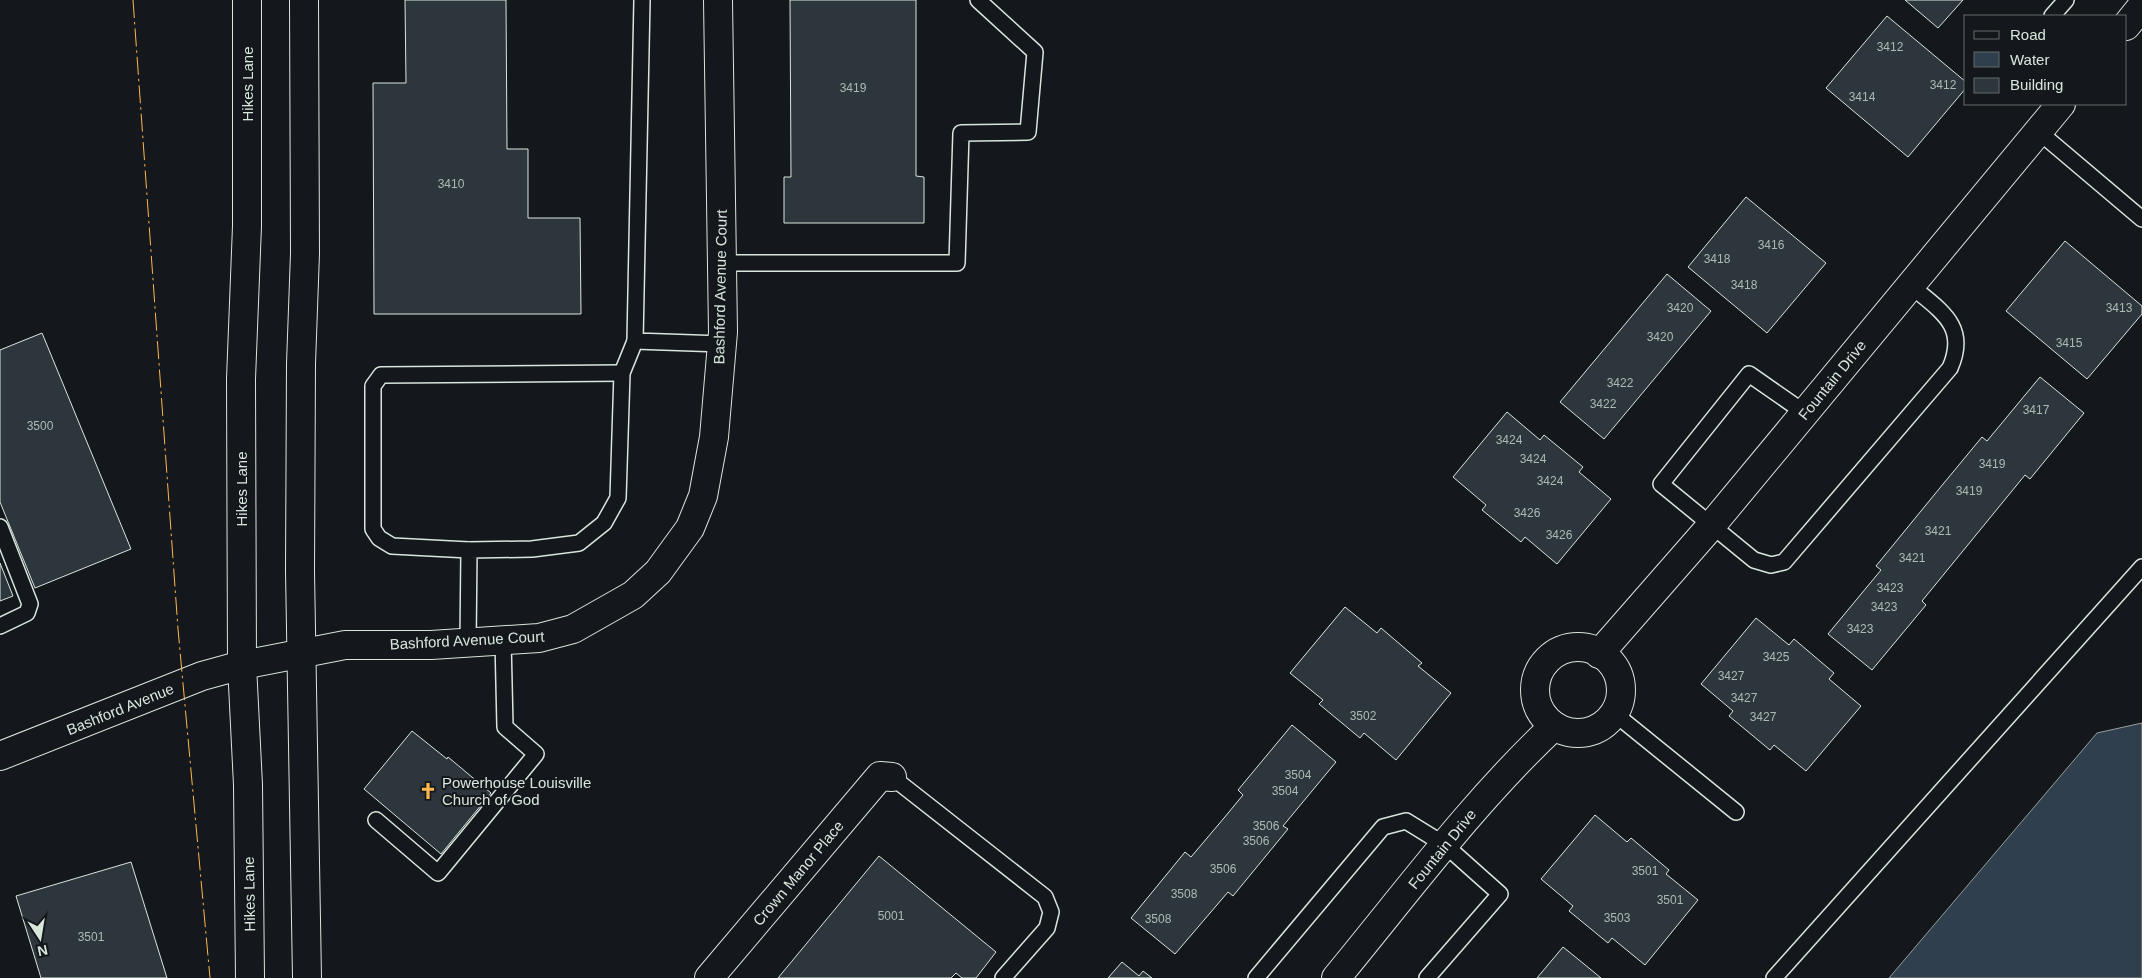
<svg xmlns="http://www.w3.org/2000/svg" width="2142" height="978" viewBox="0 0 2142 978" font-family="Arial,sans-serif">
  <rect width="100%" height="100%" fill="#14181c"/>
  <polygon fill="#2f3f4d" stroke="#939e99" points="2142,723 2142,978 1889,978 2097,733"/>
  <g fill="#2c363c" stroke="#d8e6dc">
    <polygon points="405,0 506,0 507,149 528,149 528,218 580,218 581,314 374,314 373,83 406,83"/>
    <polygon points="790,0 916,0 916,176 924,177 924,223 784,223 784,177 791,177"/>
    <polygon points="1905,0 1963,0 1938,28"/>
    <polygon points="1887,16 1966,82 1966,88 1908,157 1826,88"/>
    <polygon points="1746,197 1826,263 1767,333 1688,267"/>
    <polygon points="2065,241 2142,306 2142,314 2087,379 2006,311"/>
    <polygon points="1667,274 1711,311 1604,439 1560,402"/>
    <polygon points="42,333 131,549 35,588 0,502 0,350"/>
    <polygon points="2040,377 2084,413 2030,479 2025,475 1922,601 1926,605 1872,670 1828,634 1881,570 1876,566 1939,489 1982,437 1987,441"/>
    <polygon points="1507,412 1540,440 1544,435 1583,467 1579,472 1611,499 1557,564 1525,537 1521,542 1482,510 1486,505 1453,477"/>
    <polygon points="0,563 13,596 0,601"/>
    <polygon points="1345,607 1377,633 1381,628 1422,663 1418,666 1451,693 1396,760 1364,733 1360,738 1319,704 1323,700 1290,673"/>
    <polygon points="1756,618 1789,645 1794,639 1834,673 1829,679 1861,706 1806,771 1774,745 1770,750 1729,716 1733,711 1701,684"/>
    <polygon points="1292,725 1336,762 1283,826 1288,829 1265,857 1233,896 1228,892 1175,954 1131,918 1185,852 1191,857 1224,818 1243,795 1238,790"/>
    <polygon points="412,731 447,759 448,757 491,793 441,854 364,789"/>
    <polygon points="1595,815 1627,842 1631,838 1669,870 1666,874 1698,900 1645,965 1612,938 1608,943 1569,911 1573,906 1541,879"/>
    <polygon points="879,856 996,952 976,978 962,978 956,973 951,978 778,978"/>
    <polygon points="131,862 167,978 41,978 16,896"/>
    <polygon points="1563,947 1584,964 1601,978 1537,978"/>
    <polygon points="1122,962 1139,976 1143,971 1152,978 1108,978"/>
  </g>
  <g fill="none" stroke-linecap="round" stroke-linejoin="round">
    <g stroke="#d8e6dc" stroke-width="18">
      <g id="lane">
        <polyline points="642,0 635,341 722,344"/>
        <polyline points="2052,16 2066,0"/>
        <polyline points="2038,131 2142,219"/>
        <polyline points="722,263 957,263 961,133 1028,132 1035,52 978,0"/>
        <path d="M1805 413 1749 374 1661 484 1754 560 1771 565 1784 562 1950 368C1969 325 1939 310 1910 285"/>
        <polyline points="0,527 30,604 27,613 0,626"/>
        <polyline points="469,550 392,546 379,538 373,529 373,386 381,375 622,373"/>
        <polyline points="468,643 469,550 532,549 579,543 604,523 618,498 622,373 635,341"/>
        <polyline points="1615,714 1736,812"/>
        <polyline points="892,777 1045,897 1051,912 1047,928 1003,978"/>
        <polyline points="376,820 438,873 536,754 505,727 503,640"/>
        <polyline points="1256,978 1383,827 1406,821 1445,845 1500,894 1427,978"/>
        <polyline points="1774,978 2142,567"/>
      </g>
    </g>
    <g stroke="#d8e6dc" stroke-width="30">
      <g id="street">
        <polyline points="2126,26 2142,6"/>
        <circle cx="1578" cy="690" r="43"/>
        <polyline points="1599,654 1711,526 2061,104"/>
        <polyline points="0,756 202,676 242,665 345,645 431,645 539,638 573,629 633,595 658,572 690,528 703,496 714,437 723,332 718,0"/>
        <polyline points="709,978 880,776 892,777"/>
        <path d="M1336 978C1407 892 1473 802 1554 726"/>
      </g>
    </g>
    <g stroke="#d8e6dc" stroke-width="30">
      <g id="secondary">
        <polyline points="247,0 247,226 241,379 242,665 248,785 250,978"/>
        <polyline points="304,0 305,253 301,364 300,571 307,978"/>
      </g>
    </g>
    <use href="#lane" stroke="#14181c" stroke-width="15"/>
    <use href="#street" stroke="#14181c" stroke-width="28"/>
    <use href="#secondary" stroke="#14181c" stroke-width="28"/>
    <polyline stroke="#ffb74d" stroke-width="1" stroke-dasharray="18 4 2.5 4" stroke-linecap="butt" points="133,0 178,629 210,978"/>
  </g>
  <defs>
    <g id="church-bare" transform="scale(1.35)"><path d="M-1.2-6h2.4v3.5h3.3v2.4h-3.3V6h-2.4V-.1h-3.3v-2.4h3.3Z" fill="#ffb74d" stroke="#14181c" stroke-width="2.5" paint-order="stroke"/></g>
  </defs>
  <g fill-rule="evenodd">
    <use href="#church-bare" x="428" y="791"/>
  </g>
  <g text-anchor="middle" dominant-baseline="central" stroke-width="4" stroke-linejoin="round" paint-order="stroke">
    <g font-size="12" fill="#adbab4">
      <text x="1890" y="47">3412</text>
      <text x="1943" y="85">3412</text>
      <text x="853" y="88">3419</text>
      <text x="1862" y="97">3414</text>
      <text x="451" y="184">3410</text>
      <text x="1771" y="245">3416</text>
      <text x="1717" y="259">3418</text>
      <text x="1744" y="285">3418</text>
      <text x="1680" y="308">3420</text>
      <text x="2119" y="308">3413</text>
      <text x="1660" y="337">3420</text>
      <text x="2069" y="343">3415</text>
      <text x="1620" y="383">3422</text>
      <text x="1603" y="404">3422</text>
      <text x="2036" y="410">3417</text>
      <text x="40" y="426">3500</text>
      <text x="1509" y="440">3424</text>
      <text x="1533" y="459">3424</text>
      <text x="1992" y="464">3419</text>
      <text x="1550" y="481">3424</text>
      <text x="1969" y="491">3419</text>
      <text x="1527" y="513">3426</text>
      <text x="1938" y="531">3421</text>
      <text x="1559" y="535">3426</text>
      <text x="1912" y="558">3421</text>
      <text x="1890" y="588">3423</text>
      <text x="1884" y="607">3423</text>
      <text x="1860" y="629">3423</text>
      <text x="1776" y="657">3425</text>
      <text x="1731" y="676">3427</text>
      <text x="1744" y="698">3427</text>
      <text x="1363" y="716">3502</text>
      <text x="1763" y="717">3427</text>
      <text x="1298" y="775">3504</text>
      <text x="1285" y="791">3504</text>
      <text x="1266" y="826">3506</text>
      <text x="1256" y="841">3506</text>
      <text x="1223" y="869">3506</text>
      <text x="1645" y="871">3501</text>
      <text x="1184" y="894">3508</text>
      <text x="1670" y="900">3501</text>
      <text x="891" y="916">5001</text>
      <text x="1617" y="918">3503</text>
      <text x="1158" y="919">3508</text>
      <text x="91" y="937">3501</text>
    </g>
    <g font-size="15" fill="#d8e6dc" stroke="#14181c">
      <text transform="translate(247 84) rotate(-90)">Hikes Lane</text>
      <text transform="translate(720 287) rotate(-89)">Bashford Avenue Court</text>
      <text transform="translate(1832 380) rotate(-51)">Fountain Drive</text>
      <text transform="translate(241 489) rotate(-90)">Hikes Lane</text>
      <text transform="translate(467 640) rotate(-3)">Bashford Avenue Court</text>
      <text transform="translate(120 709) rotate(-22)">Bashford Avenue</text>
      <text transform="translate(1442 849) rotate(-51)">Fountain Drive</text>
      <text transform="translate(798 873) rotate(-50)">Crown Manor Place</text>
      <text transform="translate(249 894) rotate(-91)">Hikes Lane</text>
    </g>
    <g font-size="15" fill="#d8e6dc" stroke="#14181c" text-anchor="start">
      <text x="442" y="782">Powerhouse Louisville<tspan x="442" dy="17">Church of God</tspan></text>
    </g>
  </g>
  <rect x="1964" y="15" width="162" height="90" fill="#14181c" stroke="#626a69"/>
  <rect x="1974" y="31" width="25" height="8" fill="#14181c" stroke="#626a69"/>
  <text x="2010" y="40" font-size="15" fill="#d8e6dc">Road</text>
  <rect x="1974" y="52" width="25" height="15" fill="#2f3f4d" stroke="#626a69"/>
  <text x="2010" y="65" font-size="15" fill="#d8e6dc">Water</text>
  <rect x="1974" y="78" width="25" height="15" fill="#2c363c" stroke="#626a69"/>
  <text x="2010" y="90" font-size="15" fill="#d8e6dc">Building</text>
  <g transform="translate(40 938) rotate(168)" stroke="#14181c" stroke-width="4" paint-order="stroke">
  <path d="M0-4L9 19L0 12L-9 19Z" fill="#d8e6dc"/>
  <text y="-8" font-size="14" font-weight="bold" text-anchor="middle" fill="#d8e6dc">N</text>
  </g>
</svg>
